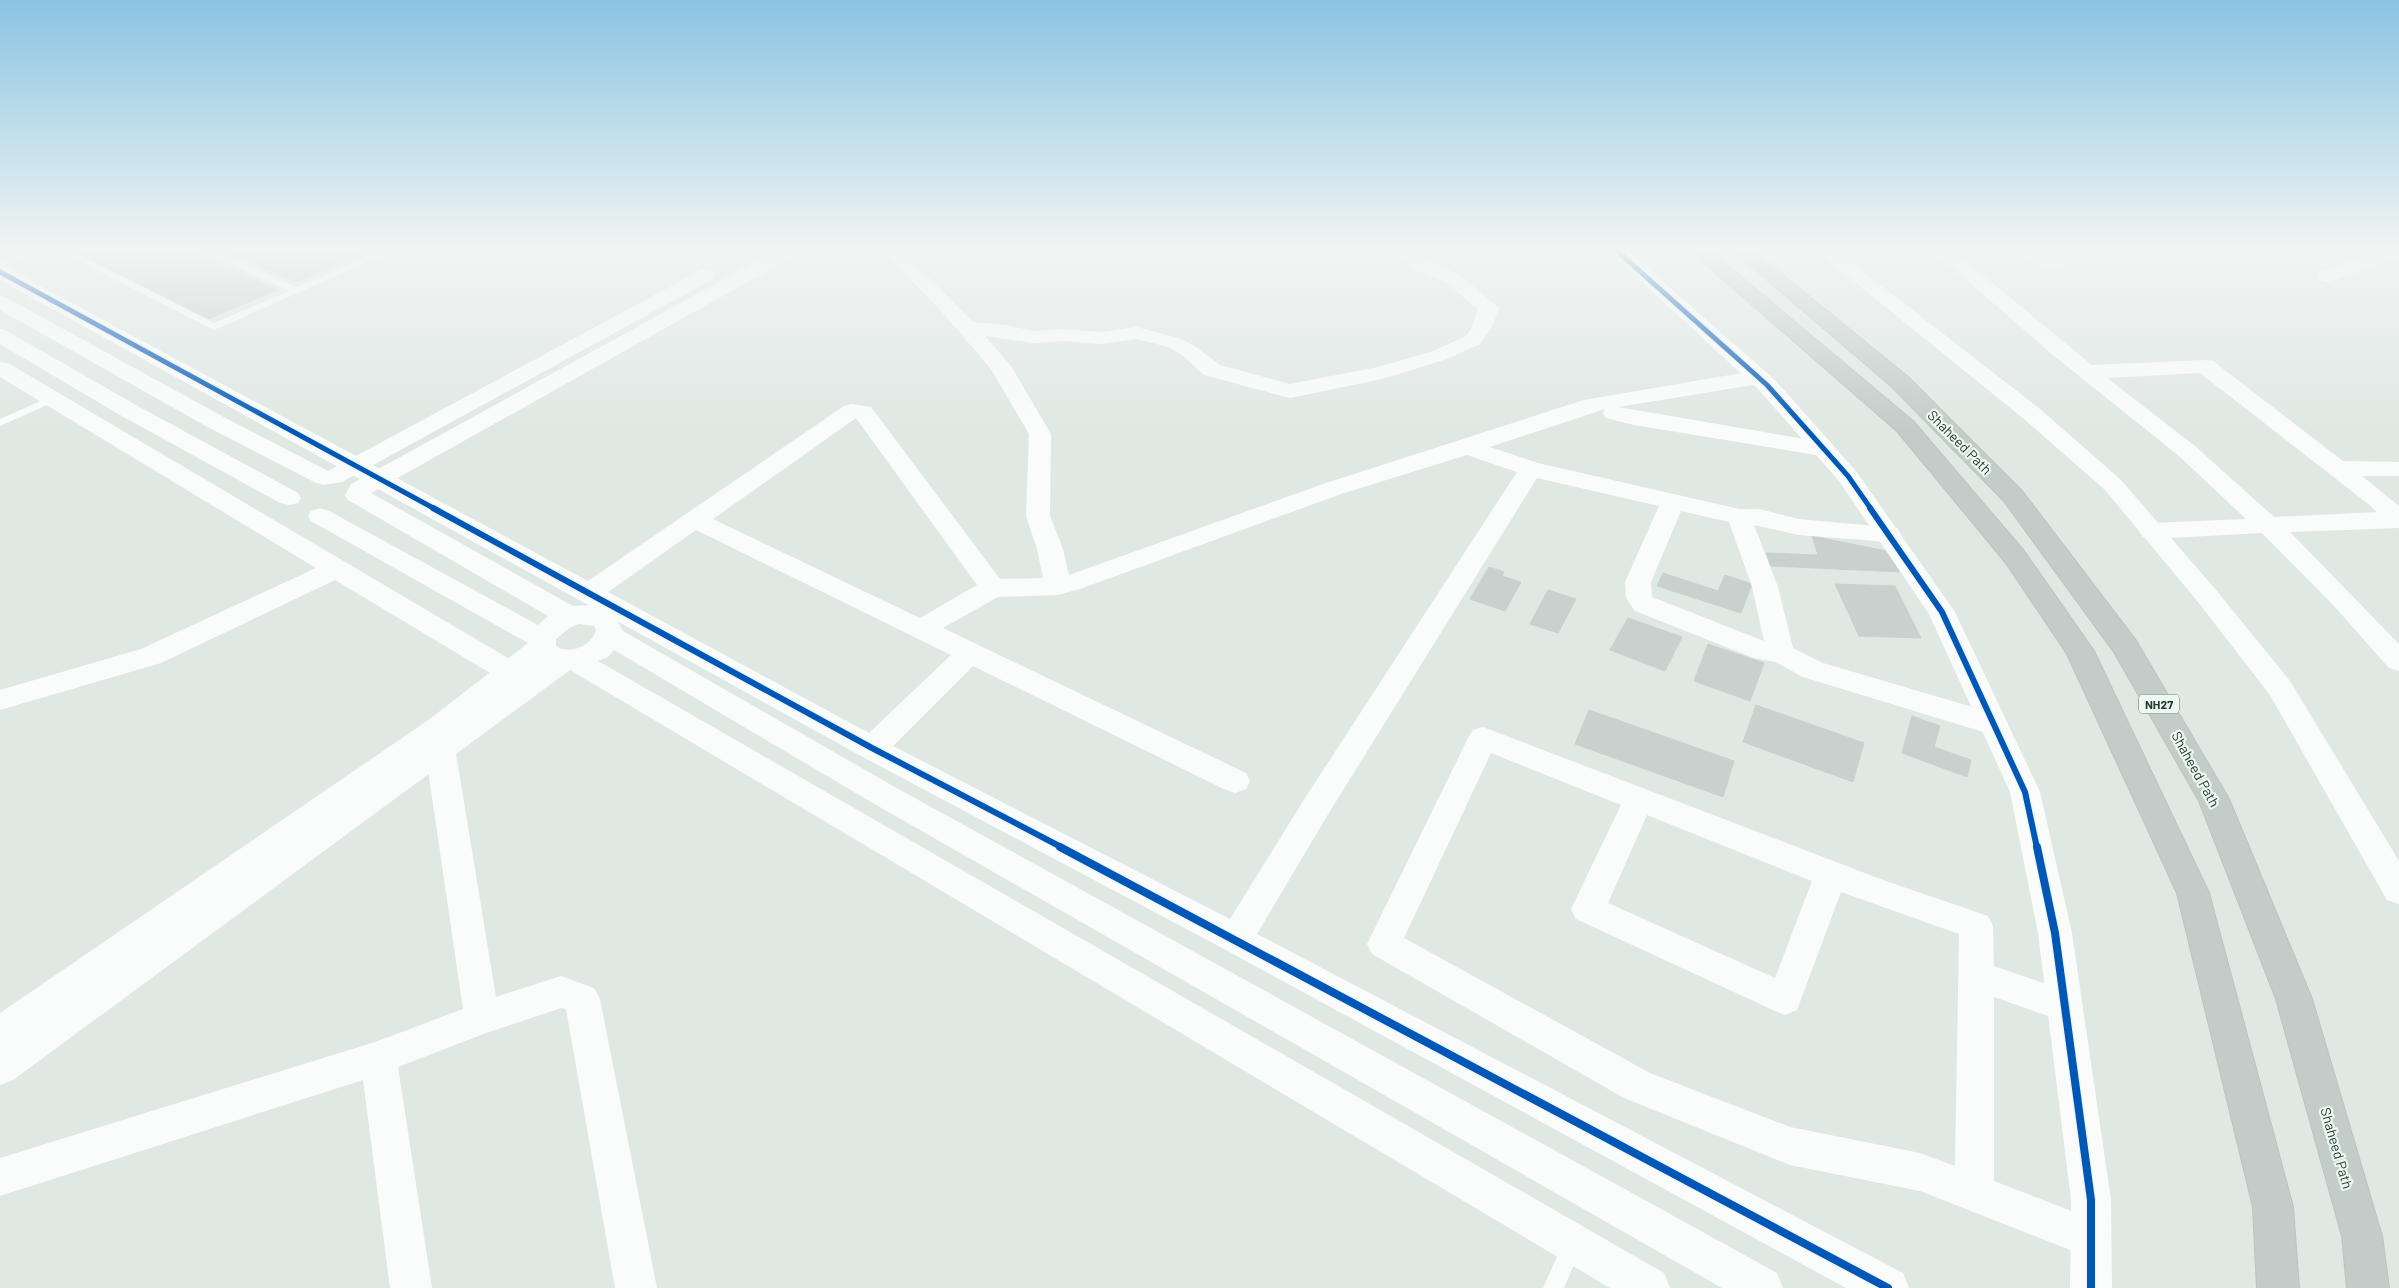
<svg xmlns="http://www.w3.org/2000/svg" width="2399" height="1288" viewBox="0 0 2399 1288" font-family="Barlow,sans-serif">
  <rect width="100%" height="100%" fill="#e0e8e4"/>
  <g fill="#c9d0cd" stroke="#c9d1cd">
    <polygon points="70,249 187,249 277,290 209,319"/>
    <polygon points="221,249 356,249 364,252 297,282"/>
    <polygon points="1812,536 1886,551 1900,572 1771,566 1766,553 1818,555"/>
    <polygon points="1489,567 1504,572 1502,576 1521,582 1505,611 1470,599"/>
    <polygon points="1663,573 1718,591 1725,575 1752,584 1741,613 1657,586"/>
    <polygon points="1835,584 1895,586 1921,638 1859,636"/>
    <polygon points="1548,590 1576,599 1558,633 1530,624"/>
    <polygon points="1628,618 1682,637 1665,671 1610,650"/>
    <polygon points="1708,644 1764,663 1750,701 1694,681"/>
    <polygon points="1756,705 1864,743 1853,782 1743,742"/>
    <polygon points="1589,710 1734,761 1723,797 1575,744"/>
    <polygon points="1912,716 1940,726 1934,747 1971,760 1967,777 1902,753"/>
  </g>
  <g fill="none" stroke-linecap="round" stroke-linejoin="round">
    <g stroke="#bac5c0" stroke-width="2">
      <g id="trunk">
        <polygon points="1688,249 1708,249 1913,421 2024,551 2094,651 2209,893 2293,1207 2299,1288 2257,1288 2253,1207 2177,893 2067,654 2006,563 1897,431"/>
        <polygon points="1731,249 1751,249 1907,376 2022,491 2135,639 2229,799 2312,999 2382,1236 2389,1288 2347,1288 2342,1236 2276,999 2199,801 2114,652 2004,501 1891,386"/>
      </g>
    </g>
    <g fill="#fafcfb" fill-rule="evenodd">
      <polygon points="32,249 44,249 0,267 0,261"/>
      <polygon points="56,249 67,249 214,323 289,291 203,251 202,249 213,249 297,287 373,254 365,249 376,249 386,254 214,330"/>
      <polygon points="52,396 56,397 56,401 0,426 0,419"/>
      <polygon points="1572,1236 1579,1239 1582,1246 1564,1288 1543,1288 1565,1239"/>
    </g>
    <g fill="#fafcfb" fill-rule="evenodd">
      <path d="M881 249H900L973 322 1005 325 1034 331 1061 329 1100 332 1137 327 1182 339 1196 347 1220 365 1290 384 1378 367 1433 351 1466 336 1472 327 1478 309 1446 283 1414 269 1397 249H1416L1428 261 1460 275 1499 308 1492 327 1480 344 1447 359 1382 379 1290 398 1204 375 1182 355 1168 347 1137 339 1100 344 1061 341 1034 343 985 336 1011 366 1051 434 1050 516 1063 549 1069 575 1323 484 1584 400 1759 370 1767 372 1770 377 1767 382 1759 384 1618 407 1822 442 1830 444 1834 449 1830 454 1822 456 1634 425 1606 418 1603 413 1605 409 1490 447 1538 463 1739 509H1759L1799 519 1897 528 1901 534 1897 540 1888 542 1799 535 1754 525 1778 587 1793 648 1823 663 2003 716 2008 724 2003 732 1993 735 1803 677 1775 662 1754 658 1635 611 1626 598 1625 582 1659 506 1537 478 1327 816 1257 934 1903 1273 1909 1288H1846L1224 949 861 756 0 280V266L7 268 588 581 844 406 852 404 871 407 1000 579 1043 578 1037 549 1026 516 1029 434 991 369 942 312ZM856 418 977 585 920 618 713 519ZM1467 455 1517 472 1305 798 1230 919 893 746 973 666 1224 789 1235 793 1246 789 1250 781 1246 773 943 628 998 597 1058 595 1080 589 1341 494ZM1681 511 1729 522 1752 587 1764 641 1652 597 1651 582ZM696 530 951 655 869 733 608 592Z"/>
      <path d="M1931 249H1951L2092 365 2205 360 2213 361 2343 461 2399 462V476H2362L2399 506V528L2290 532 2399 644V671L2389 668 2334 606 2262 533 2152 539 2143 537 2139 531 2143 525 2152 523 2246 519 2179 456 2053 355ZM2200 373 2367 503 2377 512 2274 517 2195 446 2107 378Z"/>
      <path d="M2021 249H2042L2064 265 2061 269C2048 272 2028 260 2021 249Z"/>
      <polygon points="2383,249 2399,249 2399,256 2334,280 2327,282 2320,280 2317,276 2320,272"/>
      <polygon points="0,362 8,363 540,677 544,684 540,691 530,694 520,691 335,580 161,663 0,710 0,690 141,649 316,568 0,377"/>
      <polygon points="437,718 447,721 452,729 496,997 561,976 594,988 600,999 657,1288 615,1288 566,1009 561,1008 486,1033 398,1067 432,1288 390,1288 363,1080 0,1196 0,1158 378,1041 463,1009 422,729 427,721"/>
      <path d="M1483 727 1883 880 1988 916 1993 926 1994 966 2078 995 2083 1006 2078 1017 2065 1022 1994 997V1181L2105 1224 2111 1238 2105 1252 2091 1258 1920 1191 1790 1165 1624 1098 1372 954 1367 944 1372 934 1468 738 1473 730ZM1491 753 1621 805 1571 909 1576 919 1773 1010 1785 1015 1797 1010 1841 892 1959 934 1955 1166 1920 1153 1790 1127 1650 1073 1404 938ZM1647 815 1812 881 1775 978 1608 903Z"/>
    </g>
    <g fill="#fafcfb" fill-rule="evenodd">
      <path d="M779 249H801L799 253 371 493 573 606 592 605 613 613 623 631 893 786 1777 1273 1783 1288H1722L871 802 614 650 608 657 598 661 1664 1273 1670 1288H1610L570 670 13 1080 0 1085V1013L427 721 528 643 311 521 308 516 311 511 320 508 329 511 538 625 548 616 348 500 345 495 351 484ZM579 624 594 626 596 629C594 645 569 656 556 646V639L569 628Z"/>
      <polygon points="1606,249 1626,249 1775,380 1856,471 1955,612 2040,792 2072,933 2111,1200 2112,1288 2070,1288 2071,1200 2038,933 2010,792 1929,614 1839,481 1759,390"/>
      <polygon points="1814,249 1834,249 2040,409 2121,480 2216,590 2290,681 2399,861 2399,904 2387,900 2270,695 2198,602 2105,490 2024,419"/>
      <polygon points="706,269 713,271 716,275 713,279 342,482 324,485 316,483 204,425 0,310 0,296 7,298 220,415 328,471 699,271"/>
      <polygon points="0,329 7,331 136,405 298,493 301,498 298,503 289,505 280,503 120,415 0,344"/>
    </g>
    <use href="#trunk" fill="#c2ccc8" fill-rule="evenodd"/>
    <g stroke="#eef7f1" stroke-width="8">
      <g id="cycleway-far2">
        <polyline points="1615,249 1767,385 1848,476 1871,509"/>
        <polyline points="0,272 435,509"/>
      </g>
    </g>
    <g stroke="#eef7f1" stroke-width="9">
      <g id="cycleway-far1">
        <polyline points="433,508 872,748 1063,848"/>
        <polyline points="1870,508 1942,612 2025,792 2037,848"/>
      </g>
    </g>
    <g stroke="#eef7f1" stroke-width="11">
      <g id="cycleway">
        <polyline points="1060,847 1888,1288"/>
        <polyline points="2037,847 2055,933 2091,1200 2091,1288"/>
      </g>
    </g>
    <use href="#cycleway-far2" stroke="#0057b8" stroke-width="5"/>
    <use href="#cycleway-far1" stroke="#0057b8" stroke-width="6"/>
    <use href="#cycleway" stroke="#0057b8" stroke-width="8"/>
  </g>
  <linearGradient id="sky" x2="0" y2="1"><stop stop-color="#8ac4e2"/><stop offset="0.58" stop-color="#f1f5f3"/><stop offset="1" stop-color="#f1f5f3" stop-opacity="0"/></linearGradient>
  <rect width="2399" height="429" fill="url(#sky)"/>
  <g text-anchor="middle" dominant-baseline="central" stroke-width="4.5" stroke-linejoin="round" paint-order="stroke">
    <rect fill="#eef7f1" stroke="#5c7368" stroke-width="1" x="2139" y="694.5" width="40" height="19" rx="4"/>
    <g font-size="12" font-weight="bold" fill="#1e3b2e">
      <text x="2159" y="704">NH27</text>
    </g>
    <g font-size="14" fill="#1e3b2e" stroke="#eef7f1">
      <text transform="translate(1960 442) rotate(45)">Shaheed Path</text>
      <text transform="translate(2196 769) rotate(61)">Shaheed Path</text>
      <text transform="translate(2337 1148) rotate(74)">Shaheed Path</text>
    </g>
  </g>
</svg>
